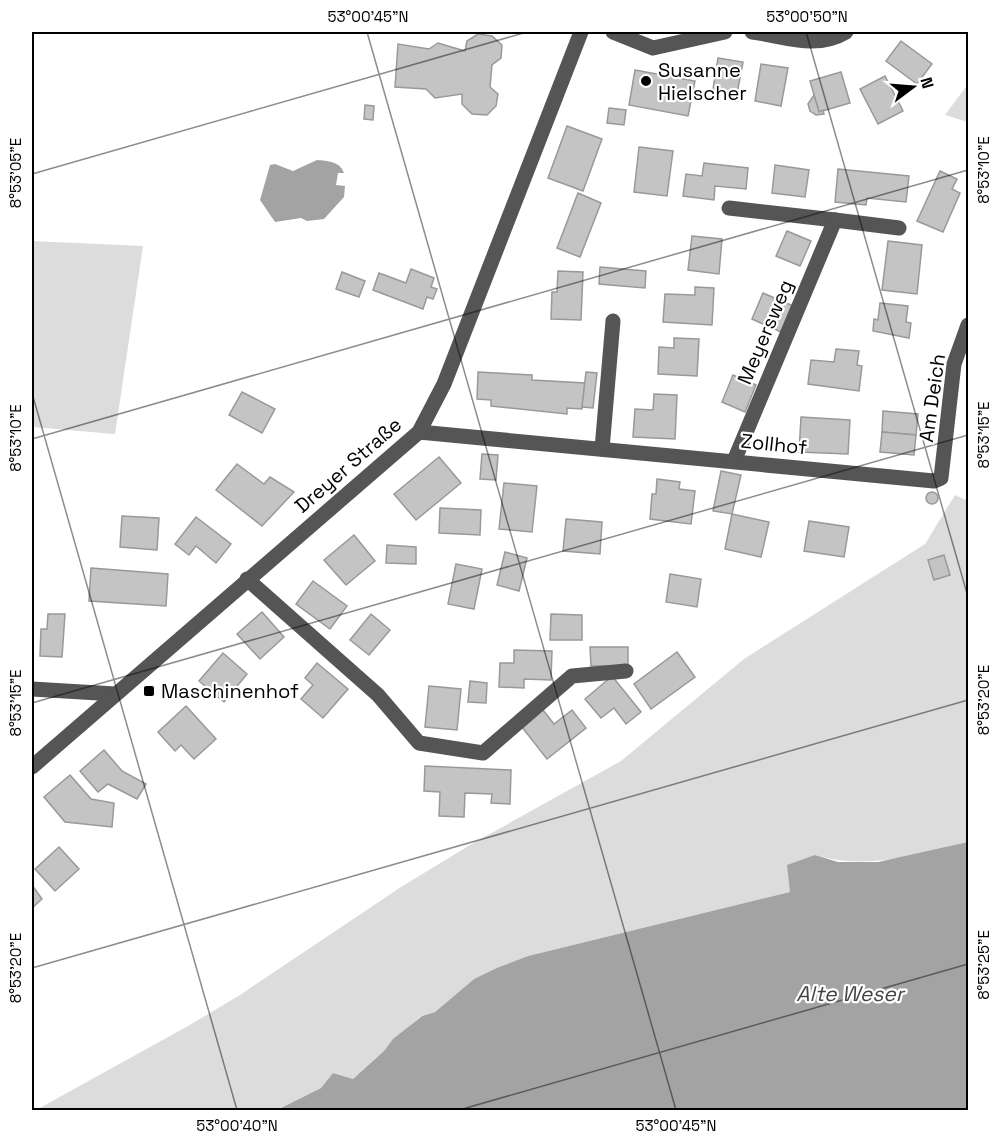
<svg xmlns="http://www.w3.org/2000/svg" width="1000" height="1142" viewBox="0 0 1000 1142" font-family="'Space Grotesk',sans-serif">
  <rect width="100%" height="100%" fill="#fff"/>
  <g fill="#dcdcdc">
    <polygon points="968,84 968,122 945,115"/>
    <polygon points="32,241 143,246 115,434 32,427"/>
    <path d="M955 495 968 501V842C917 854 867 871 815 855L790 892 528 956 474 979 435 1012 421 1016 394 1039 384 1051 353 1079 333 1073 321 1088 277 1110H36L188 1026 240 995 401 887 470 845 621 761 744 659 925 544Z"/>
  </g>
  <g fill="#a3a3a3">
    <path d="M317 160C327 161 340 161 344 173H338L336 185 345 186 344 197 324 219 307 221 301 218 275 222 260 200 270 165 275 164 293 171Z"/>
    <polygon points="968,842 968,1110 277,1110 321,1088 333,1073 353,1079 384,1051 393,1039 422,1016 435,1012 474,979 497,968 528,956 790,892 787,865 815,855 838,862 878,862"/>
  </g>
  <g fill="#c4c4c4" stroke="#999" stroke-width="1.5">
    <polygon points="478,34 492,36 502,45 501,58 492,65 490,87 498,94 496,106 487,115 472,114 462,104 462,94 435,98 426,89 395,87 398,44 429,49 438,43 465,51 467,41"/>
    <polygon points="901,41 932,64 917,84 886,61"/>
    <polygon points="718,58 743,62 737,94 713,89"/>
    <polygon points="761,64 788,68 781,106 755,101"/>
    <polygon points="635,70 695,81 688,116 629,105"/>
    <polygon points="841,72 850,103 819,112 810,81"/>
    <polygon points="885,76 903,111 878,124 860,89"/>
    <polygon points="814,95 819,112 823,110 824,114 816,115 810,111 808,104"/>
    <polygon points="365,105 374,106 373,120 364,119"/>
    <polygon points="609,108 626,110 624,125 607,123"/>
    <polygon points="567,126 602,139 583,191 548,178"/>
    <polygon points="639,147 673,151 667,196 634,192"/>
    <polygon points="704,163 748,168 746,189 715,186 714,200 683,196 686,174 702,176"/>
    <polygon points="775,165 809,170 805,197 772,193"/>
    <polygon points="838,169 909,176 906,202 867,198 866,205 835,202"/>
    <polygon points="940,171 957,179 952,189 960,193 943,232 917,221"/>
    <polygon points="578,193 601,203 580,257 557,248"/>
    <polygon points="787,231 811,241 800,266 776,256"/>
    <polygon points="692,236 722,239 719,274 688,270"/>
    <polygon points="888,241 922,245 917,294 882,290"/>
    <polygon points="600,267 646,271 645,288 599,284"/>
    <polygon points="411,269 434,278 431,287 437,289 433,299 427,297 423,309 373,290 379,273 406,283"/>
    <polygon points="558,271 583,272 581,320 551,319 552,292 557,292"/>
    <polygon points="342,272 365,281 359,297 336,289"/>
    <polygon points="695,287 714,288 712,325 663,322 665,294 695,295"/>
    <polygon points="763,293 793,306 781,332 752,319"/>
    <polygon points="880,303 908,306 906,322 911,323 909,338 873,331 874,319 878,320"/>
    <polygon points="674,338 699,339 697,376 658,374 659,347 674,348"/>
    <polygon points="836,349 859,351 857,365 862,366 859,391 808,384 811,360 834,362"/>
    <polygon points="478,372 532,375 532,380 585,383 582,409 567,408 567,414 491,406 491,400 477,399"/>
    <polygon points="586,372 597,373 593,408 582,407"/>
    <polygon points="733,375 756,385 745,412 722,402"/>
    <polygon points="242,392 275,409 262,433 229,415"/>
    <polygon points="654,394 677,395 675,439 633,437 635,409 653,410"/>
    <polygon points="883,411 918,414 916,435 882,432"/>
    <polygon points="801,417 850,420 848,454 799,452"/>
    <polygon points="882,432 916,435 914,455 880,452"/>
    <polygon points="482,454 498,455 496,480 480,479"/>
    <polygon points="439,457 461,483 416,520 394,494"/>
    <polygon points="237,464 264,484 270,477 294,492 262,526 216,490"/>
    <polygon points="721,471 741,475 732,514 713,511"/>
    <polygon points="657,479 680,482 679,489 695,491 691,524 650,519 652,494 656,494"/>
    <polygon points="504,483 537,486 532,532 499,529"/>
    <circle cx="932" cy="498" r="6"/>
    <polygon points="440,508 481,510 480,535 439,533"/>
    <polygon points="732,514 769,522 761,557 725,549"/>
    <polygon points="122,516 159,518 157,550 120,547"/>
    <polygon points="196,517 231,544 216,563 196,546 189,555 175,544"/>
    <polygon points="566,519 602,522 600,554 563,551"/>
    <polygon points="809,521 849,527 844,557 804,551"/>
    <polygon points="354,535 375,561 346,585 324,560"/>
    <polygon points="387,545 416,547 416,564 386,563"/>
    <polygon points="505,552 527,558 519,591 497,585"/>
    <polygon points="944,555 950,575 934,580 928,560"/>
    <polygon points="456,564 482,569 474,609 448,604"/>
    <polygon points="91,568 168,574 166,606 89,601"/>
    <polygon points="670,574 701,579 697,607 666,602"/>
    <polygon points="313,581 347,606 330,629 296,604"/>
    <polygon points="262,612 284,637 260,659 237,634"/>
    <polygon points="48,614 65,614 62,657 40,656 41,629 47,629"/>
    <polygon points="371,614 390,630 369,655 350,640"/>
    <polygon points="551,614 582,615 582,640 550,640"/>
    <polygon points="590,647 628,647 628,666 591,666"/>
    <polygon points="514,650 552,651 551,680 524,679 524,688 499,687 500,663 514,663"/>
    <polygon points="677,652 695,677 651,709 634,684"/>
    <polygon points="223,653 247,674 224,702 199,681"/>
    <polygon points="317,663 348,689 323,718 301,699 313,685 305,678"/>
    <polygon points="612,676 641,712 626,724 614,708 601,718 585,699"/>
    <polygon points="470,681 487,683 486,703 468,702"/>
    <polygon points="429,686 461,689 457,730 425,727"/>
    <polygon points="186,706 216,739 194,759 181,745 175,751 158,732"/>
    <polygon points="543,710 554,724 572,710 586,728 547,759 522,727"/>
    <polygon points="104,750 122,771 146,784 137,799 108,784 98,792 80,771"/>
    <polygon points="425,766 511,770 510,804 491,803 492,794 465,793 464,817 439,816 440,792 424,791"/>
    <polygon points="70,775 91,799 114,803 112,827 65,822 44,797"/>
    <polygon points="59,847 79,869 55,891 35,869"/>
    <polygon points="32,885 42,899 32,908"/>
  </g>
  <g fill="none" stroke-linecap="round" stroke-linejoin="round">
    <g stroke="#555" stroke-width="15">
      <polyline points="613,32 653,48 725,32"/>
      <path d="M752 32C784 36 816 50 846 32"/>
      <polyline points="729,208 835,220"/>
      <polyline points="419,432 934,481 941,478 954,364 968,325"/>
      <polyline points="602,449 613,321"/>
      <polyline points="734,461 835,220 899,228"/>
      <polyline points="247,579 378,695 419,743 483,753 572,676 626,671"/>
      <polyline points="32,689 115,694"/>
      <polyline points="32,767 419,432 444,384 581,32"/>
    </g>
  </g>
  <path fill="none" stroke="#000" stroke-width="1.5" stroke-opacity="0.45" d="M367 32 676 1110M806 32 968 597M32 174 527 32M32 393 237 1110M32 439 968 170M32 703 968 435M32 968 968 700M459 1110 968 964"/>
  <g fill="#000" stroke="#fff" stroke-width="2">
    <circle cx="646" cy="81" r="6"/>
    <rect x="143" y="685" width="12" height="12" rx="3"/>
  </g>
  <g text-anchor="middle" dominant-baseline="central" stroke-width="4.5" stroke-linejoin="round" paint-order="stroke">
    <g font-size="20" fill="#000" stroke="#fff" text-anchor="start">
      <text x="658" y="70">Susanne<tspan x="658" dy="23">Hielscher</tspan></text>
      <text x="161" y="691">Maschinenhof</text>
    </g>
    <g font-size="20" fill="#000" stroke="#fff">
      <text transform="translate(765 332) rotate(-67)">Meyersweg</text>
      <text transform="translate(932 398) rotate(-82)">Am Deich</text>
      <text transform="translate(774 444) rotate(6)">Zollhof</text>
      <text transform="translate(348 465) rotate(-41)">Dreyer Straße</text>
    </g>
    <g font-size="21" font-style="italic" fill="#444" stroke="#fff">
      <text x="850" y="993">Alte Weser</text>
    </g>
  </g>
  <rect width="1000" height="1142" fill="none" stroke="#ffffff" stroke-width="66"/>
  <g transform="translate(913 87) rotate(74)" stroke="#ffffff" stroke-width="4.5" paint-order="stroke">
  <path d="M0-4.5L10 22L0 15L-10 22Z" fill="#000000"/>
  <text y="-9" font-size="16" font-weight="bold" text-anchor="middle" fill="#000000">N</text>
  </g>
  <rect x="33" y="33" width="934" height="1076" fill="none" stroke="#000" stroke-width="2"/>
  <g font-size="15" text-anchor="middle" fill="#000">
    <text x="368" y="22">53°00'45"N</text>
    <text x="807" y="22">53°00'50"N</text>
    <text transform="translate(984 170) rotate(-90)" y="5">8°53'10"E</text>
    <text transform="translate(16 173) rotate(-90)" y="5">8°53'05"E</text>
    <text transform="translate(984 435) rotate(-90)" y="5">8°53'15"E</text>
    <text transform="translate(16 438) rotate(-90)" y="5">8°53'10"E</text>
    <text transform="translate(984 700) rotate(-90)" y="5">8°53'20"E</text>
    <text transform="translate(16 703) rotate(-90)" y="5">8°53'15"E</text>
    <text transform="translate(984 965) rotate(-90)" y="5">8°53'25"E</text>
    <text transform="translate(16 968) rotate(-90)" y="5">8°53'20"E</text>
    <text x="237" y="1131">53°00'40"N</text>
    <text x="676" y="1131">53°00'45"N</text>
  </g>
</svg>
